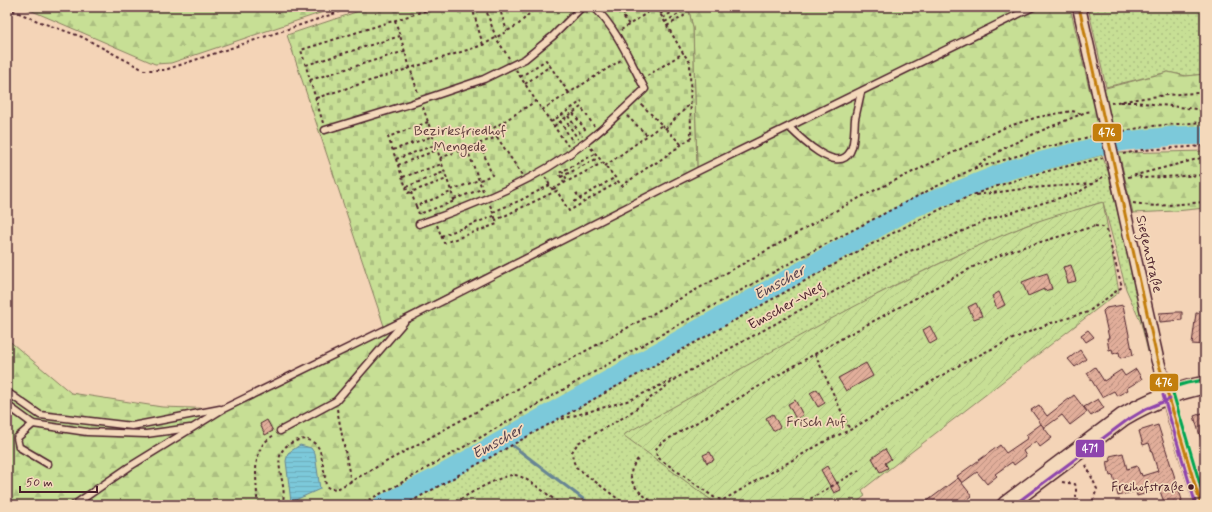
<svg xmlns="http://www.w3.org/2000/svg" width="1212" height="512" viewBox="0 0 1212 512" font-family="Mynerve,sans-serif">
  <defs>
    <pattern id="grass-dots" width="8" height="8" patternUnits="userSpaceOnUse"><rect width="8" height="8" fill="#c7df95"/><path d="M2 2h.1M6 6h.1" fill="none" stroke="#acbf81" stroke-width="1.8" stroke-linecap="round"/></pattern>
    <pattern id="forest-firs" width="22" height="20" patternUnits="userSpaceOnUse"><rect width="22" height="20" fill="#c7df95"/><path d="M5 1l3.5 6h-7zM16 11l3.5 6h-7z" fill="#acbf81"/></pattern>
    <pattern id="cemetery-stones" width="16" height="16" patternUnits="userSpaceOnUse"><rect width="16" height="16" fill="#c7df95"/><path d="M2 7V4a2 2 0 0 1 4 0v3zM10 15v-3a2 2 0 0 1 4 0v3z" fill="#acbf81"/></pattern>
    <pattern id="garden-furrows" width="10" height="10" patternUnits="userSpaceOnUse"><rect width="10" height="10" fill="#c7df95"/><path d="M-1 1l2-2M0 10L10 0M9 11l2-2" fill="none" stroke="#acbf81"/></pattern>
    <pattern id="water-rules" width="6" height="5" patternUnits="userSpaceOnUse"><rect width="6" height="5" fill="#7cc9da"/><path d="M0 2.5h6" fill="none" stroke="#6dacbb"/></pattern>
    <pattern id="building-hatch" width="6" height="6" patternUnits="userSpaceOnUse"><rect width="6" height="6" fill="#e1ae9a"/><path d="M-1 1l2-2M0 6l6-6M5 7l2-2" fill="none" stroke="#b88d7e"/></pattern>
  </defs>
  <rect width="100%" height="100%" fill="#f4d4b7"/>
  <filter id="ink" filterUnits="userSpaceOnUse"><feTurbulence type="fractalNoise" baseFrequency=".025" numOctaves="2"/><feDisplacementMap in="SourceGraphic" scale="8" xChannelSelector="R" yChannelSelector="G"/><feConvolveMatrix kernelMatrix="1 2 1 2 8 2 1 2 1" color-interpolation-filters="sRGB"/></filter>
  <g filter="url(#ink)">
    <g fill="url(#grass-dots)" stroke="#887f60">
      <polygon points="1088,7 1205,7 1205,74 1186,76 1168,72 1106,87"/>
      <polygon points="1102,155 1108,171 1151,353 1148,352 1141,323 1126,289 1103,202 1027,225 953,257 895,285 838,316 624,435 718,505 383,505 437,477 911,209 956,192"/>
    </g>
    <g fill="url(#forest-firs)" stroke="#887f60">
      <polygon points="23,7 338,7 171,63 155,64"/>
      <polygon points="688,7 1070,7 1090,92 1168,72 1186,76 1205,74 1205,135 1174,136 1126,141 1099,146 1012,169 911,209 437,477 382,505 7,505 7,339 71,393 162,407 223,409 553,240 697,168 693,28"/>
      <polygon points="1205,151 1205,208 1176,211 1133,213 1119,153"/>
    </g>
    <polygon fill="url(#cemetery-stones)" stroke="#887f60" points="371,7 688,7 693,28 697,168 384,326 287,35"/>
    <path fill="url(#garden-furrows)" stroke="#887f60" d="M1103 202 1119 292 862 490 865 496 853 505H718L623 435C755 362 886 282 1025 226 1050 216 1077 210 1103 202Z"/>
    <polygon fill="url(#water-rules)" stroke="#688594" points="300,445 311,448 315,454 320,489 291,502 286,461 288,453"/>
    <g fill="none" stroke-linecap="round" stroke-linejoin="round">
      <polyline stroke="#688594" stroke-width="3" points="504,439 591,505"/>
      <polyline stroke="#7cc9da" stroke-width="19" points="382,505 437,477 911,209 1012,169 1099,146 1126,141 1174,136 1205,135"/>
    </g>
    <g fill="url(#building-hatch)" stroke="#4a1f2b">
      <polygon points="1071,265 1076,281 1068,283 1063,267"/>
      <polygon points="1047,273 1052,289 1044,291 1044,289 1028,296 1022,282 1035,277"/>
      <polygon points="999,292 1005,305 997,309 992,296"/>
      <polygon points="976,303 982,316 974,319 968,307"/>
      <polygon points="1123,305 1133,355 1120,358 1119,352 1113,354 1112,349 1109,350 1107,338 1109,338 1103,311 1106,308"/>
      <polygon points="1176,312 1182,312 1182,320 1160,322 1159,313"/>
      <polygon points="1196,313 1205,314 1205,345 1192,344"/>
      <polygon points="930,326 937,340 930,344 923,330"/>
      <polygon points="1088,330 1094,337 1086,342 1081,335"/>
      <polygon points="1080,350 1086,359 1075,367 1068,359"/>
      <polygon points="866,363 873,376 846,391 838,378"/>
      <polygon points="1095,367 1104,381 1121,370 1125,376 1136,369 1142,379 1127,388 1128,390 1117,396 1114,391 1102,397 1087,373"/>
      <polygon points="817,389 825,403 818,407 810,393"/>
      <polygon points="1074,395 1087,412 1070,425 1062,415 1044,428 1031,410 1039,405 1047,416"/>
      <polygon points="1098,399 1104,408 1091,416 1084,407"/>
      <polygon points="795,400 803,415 796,419 788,404"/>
      <polygon points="1205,412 1205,446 1203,446 1194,416"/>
      <polygon points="773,414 780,427 773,431 766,418"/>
      <polygon points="267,420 273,431 265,435 260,424"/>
      <polygon points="1041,424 1052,438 1040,447 1036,441 1023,451 1026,456 1014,465 1012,462 995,474 997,476 987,484 977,472 962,483 957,476 1000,445 1006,453 1028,438 1026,435"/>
      <polygon points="1158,425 1182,500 1179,505 1165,505 1160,491 1158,490 1137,496 1136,491 1118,496 1113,475 1110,476 1107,462 1111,461 1110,456 1123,453 1127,469 1137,466 1140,474 1141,473 1142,476 1158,471 1149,443 1143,445 1139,431"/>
      <polygon points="885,449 891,459 885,463 888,468 880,472 872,458"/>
      <polygon points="710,452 714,460 707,463 703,455"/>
      <polygon points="827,466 841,490 834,493 821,470"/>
      <polygon points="958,478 972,496 961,505 922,505"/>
    </g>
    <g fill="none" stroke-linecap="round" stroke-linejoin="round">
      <g stroke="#4a1f2b" stroke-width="9">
        <g id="lane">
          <path d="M789 127C799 137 837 175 850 152 855 143 854 130 855 119 857 110 859 101 861 92"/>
          <polyline points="325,130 410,104 484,79 525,59 553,36 582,7"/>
          <path d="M419 224C478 204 536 180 586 142 607 126 626 107 645 89 630 61 617 29 594 7"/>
          <polyline points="7,392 40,415 132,426 220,409"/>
          <polyline points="7,405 33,424 87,432 146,434 190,428"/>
          <polyline points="33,424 17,438 19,447 48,464"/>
          <polyline points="280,431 336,401 404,322"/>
          <polyline points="74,505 129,467 223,409 407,319 698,171 1033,7"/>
        </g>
      </g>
      <g stroke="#4a1f2b" stroke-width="15">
        <g id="street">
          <polyline points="1079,7 1104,119"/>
          <polyline points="1115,169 1157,358 1175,421 1201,505"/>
        </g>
      </g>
      <g stroke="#4a1f2b" stroke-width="20">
        <path id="secondary" d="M1006 505 1123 417C1150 401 1174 391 1205 385"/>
      </g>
      <g stroke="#4a1f2b" stroke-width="2" stroke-dasharray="3 3" stroke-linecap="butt">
        <polyline points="472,7 483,45"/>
        <polyline points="485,7 496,38 509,58"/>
        <polyline points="499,7 507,31"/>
        <polyline points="617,7 629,25"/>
        <polyline points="7,8 40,22 82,37 144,70 165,70 354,7"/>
        <polyline points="619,9 623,7"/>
        <polyline points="660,14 671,7"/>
        <polyline points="623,15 636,7"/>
        <polyline points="663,18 680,7"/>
        <polyline points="395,20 418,93"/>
        <polyline points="665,22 685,10 683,7"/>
        <polyline points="667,26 684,16 681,12"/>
        <polyline points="621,30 656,7 658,10 662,7"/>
        <polyline points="306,65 400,36"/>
        <polyline points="516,70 536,101 568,146"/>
        <polyline points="647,76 683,53 658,10"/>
        <polyline points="520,77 546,60 550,66"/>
        <polyline points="310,80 405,51"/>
        <polyline points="525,84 550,66 569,93"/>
        <polyline points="316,98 483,45 518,25 536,7"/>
        <polyline points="1121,102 1135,102 1205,110"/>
        <path d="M1111 103C1142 98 1173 93 1205 93"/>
        <polyline points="423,107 455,203"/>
        <polyline points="542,110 621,60"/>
        <polyline points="573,113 586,131"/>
        <polyline points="568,116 582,136"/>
        <polyline points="627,116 647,135"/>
        <polyline points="564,118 578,139"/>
        <polyline points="560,121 573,142"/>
        <polyline points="428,122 388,137 408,193 447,179"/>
        <polyline points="551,122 582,101"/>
        <polyline points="323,123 301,50 437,7"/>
        <polyline points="662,125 682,145"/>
        <polyline points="554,126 581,107 594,126"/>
        <polyline points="665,129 690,104"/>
        <polyline points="1117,132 1151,126 1205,122"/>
        <polyline points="497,137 522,175"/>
        <polyline points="591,148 622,186 655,162 656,163 691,138 690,62 683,53"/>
        <polyline points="467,149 483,191"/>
        <polyline points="393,150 433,136"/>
        <polyline points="1123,154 1142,150 1205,146"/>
        <polyline points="440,158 497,137 492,129 536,101"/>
        <polyline points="396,159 435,145"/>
        <polyline points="398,165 437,150"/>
        <polyline points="605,166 662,125 640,103"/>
        <polyline points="974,168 1006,147 1036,133 1086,112 1092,111"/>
        <polyline points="562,171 568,181"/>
        <polyline points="1139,176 1142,178 1205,175"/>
        <polyline points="403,177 442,164"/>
        <polyline points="545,177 554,192 557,191 569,211 618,182"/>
        <polyline points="561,177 598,158"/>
        <polyline points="1128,177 1205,157"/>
        <polyline points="480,180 492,175 480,144"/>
        <polyline points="564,183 559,173 595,154"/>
        <polyline points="406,187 444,172"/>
        <polyline points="553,189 602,163"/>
        <polyline points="451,190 479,180"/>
        <polyline points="411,192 416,206 451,192"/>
        <polyline points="576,193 583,203"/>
        <polyline points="976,195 1030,188 1091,184"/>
        <polyline points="454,199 482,189"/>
        <polyline points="574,202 614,178"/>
        <polyline points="1133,203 1155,206 1205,202"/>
        <polyline points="490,205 496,220"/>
        <polyline points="416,206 419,214"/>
        <polyline points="493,212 521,200 550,185"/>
        <polyline points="422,213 455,201"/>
        <polyline points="437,225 444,243 497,224 496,220 554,192"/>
        <polygon points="1095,226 1103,227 1107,232 1122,287 1088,312 1048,324 1008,341 963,363 850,430 829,439 723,500 715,498 657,457 656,449 661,443 846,336 975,266 1010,251"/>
        <polyline points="441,236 494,216"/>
        <polyline points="815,354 850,430"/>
        <polyline points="337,409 351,482"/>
        <polyline points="562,419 630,400 676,378"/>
        <path d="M638 459C620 481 640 492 656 505"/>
        <polyline points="1086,465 1097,489 1091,505"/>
        <polyline points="1062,482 1075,484 1076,487 1076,504"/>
        <path d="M257 505C258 485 251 460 264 443 267 440 271 437 274 435"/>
        <path d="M282 505C290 482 265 455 293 442 298 440 304 438 308 440 312 441 316 444 318 447 322 452 325 478 326 486L330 489 339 488 782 242 826 216 863 196 1006 127 1038 117 1072 111 1083 114"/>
        <polyline points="358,505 394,487 608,364 801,257 933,188 971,170 1043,148 1097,135"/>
        <path d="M405 505 862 249C902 229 941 207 983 191 1022 177 1062 167 1103 158"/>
        <path d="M450 505C464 497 500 475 514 475 525 475 552 498 561 505"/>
        <polyline points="520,505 524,501 534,502 539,505"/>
        <polyline points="626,505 576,467 573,460 572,452 578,443 626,416 680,376 904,253 945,239 987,220 1079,192 1106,175"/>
        <polyline points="800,505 859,470"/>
      </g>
      <use href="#lane" stroke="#f4d9bb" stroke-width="6"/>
      <use href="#street" stroke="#f4d9bb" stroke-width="12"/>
      <use href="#secondary" stroke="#f4d9bb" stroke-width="17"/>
      <g stroke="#4a1f2b" stroke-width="15" stroke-linecap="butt">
        <polyline id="street-bridge" points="1104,119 1115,169"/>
      </g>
      <use href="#street-bridge" stroke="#f4d9bb" stroke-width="12"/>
      <g stroke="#f4d9bb" stroke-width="6">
        <polyline id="bus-1" points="1079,7 1157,358 1201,505"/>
      </g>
      <g stroke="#f4d9bb" stroke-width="6">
        <g id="bus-2">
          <polyline points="1163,395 1196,505"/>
          <polyline points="1014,505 1126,421 1146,409 1170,399"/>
        </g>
      </g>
      <g stroke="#f4d9bb" stroke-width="6">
        <g id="bus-3">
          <polyline points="1167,389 1187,383 1204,380"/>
          <polyline points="1173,393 1205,501"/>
        </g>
      </g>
      <use href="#bus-1" stroke="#c37e0d" stroke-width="3"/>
      <use href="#bus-2" stroke="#8e44ad" stroke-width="3"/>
      <use href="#bus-3" stroke="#00a651" stroke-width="3"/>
    </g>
  </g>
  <circle fill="#4a1f2b" stroke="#f4d9bb" stroke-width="1.5" cx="1191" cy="487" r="3.5"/>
  <g text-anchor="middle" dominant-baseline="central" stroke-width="3.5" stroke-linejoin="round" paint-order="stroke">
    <g font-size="13" fill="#4a1f2b" stroke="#f4d9bb" text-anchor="end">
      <text x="1184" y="487">Freihofstraße</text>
    </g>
    <g font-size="14" fill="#5d3c3b" stroke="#f4d9bb">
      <text x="460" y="131">Bezirksfriedhof<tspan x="460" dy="16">Mengede</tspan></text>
      <text x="816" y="422">Frisch Auf</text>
    </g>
    <g font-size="14" fill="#4a1f2b" stroke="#f4d9bb">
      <text transform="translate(1149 254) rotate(77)">Siegenstraße</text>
      <text transform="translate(786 306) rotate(-29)">Emscher-Weg</text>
    </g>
    <g font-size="15" font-style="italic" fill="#54414e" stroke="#f4d9bb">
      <text transform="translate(780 283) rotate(-29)">Emscher</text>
      <text transform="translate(498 442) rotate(-29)">Emscher</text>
    </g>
  </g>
  <g stroke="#f4d9bb" stroke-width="1.5">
    <rect x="1092" y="123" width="30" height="19" rx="4" fill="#c37e0d"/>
    <rect x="1149" y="373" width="30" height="19" rx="4" fill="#c37e0d"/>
    <rect x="1075" y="439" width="30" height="19" rx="4" fill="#8e44ad"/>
  </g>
  <g font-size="11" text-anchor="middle" font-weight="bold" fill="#fff">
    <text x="1107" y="136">476</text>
    <text x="1164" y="386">476</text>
    <text x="1090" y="452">471</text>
  </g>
  <rect width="1212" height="512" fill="none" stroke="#f4d9bb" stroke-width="24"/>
  <rect x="12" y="12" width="1188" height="488" fill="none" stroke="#4a1f2b" stroke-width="1.5" filter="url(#ink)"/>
  <path d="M20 486v6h77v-6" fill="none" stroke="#4a1f2b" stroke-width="2"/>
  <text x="26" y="486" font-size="12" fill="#4a1f2b" stroke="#f4d9bb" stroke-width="3" paint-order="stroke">50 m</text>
</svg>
